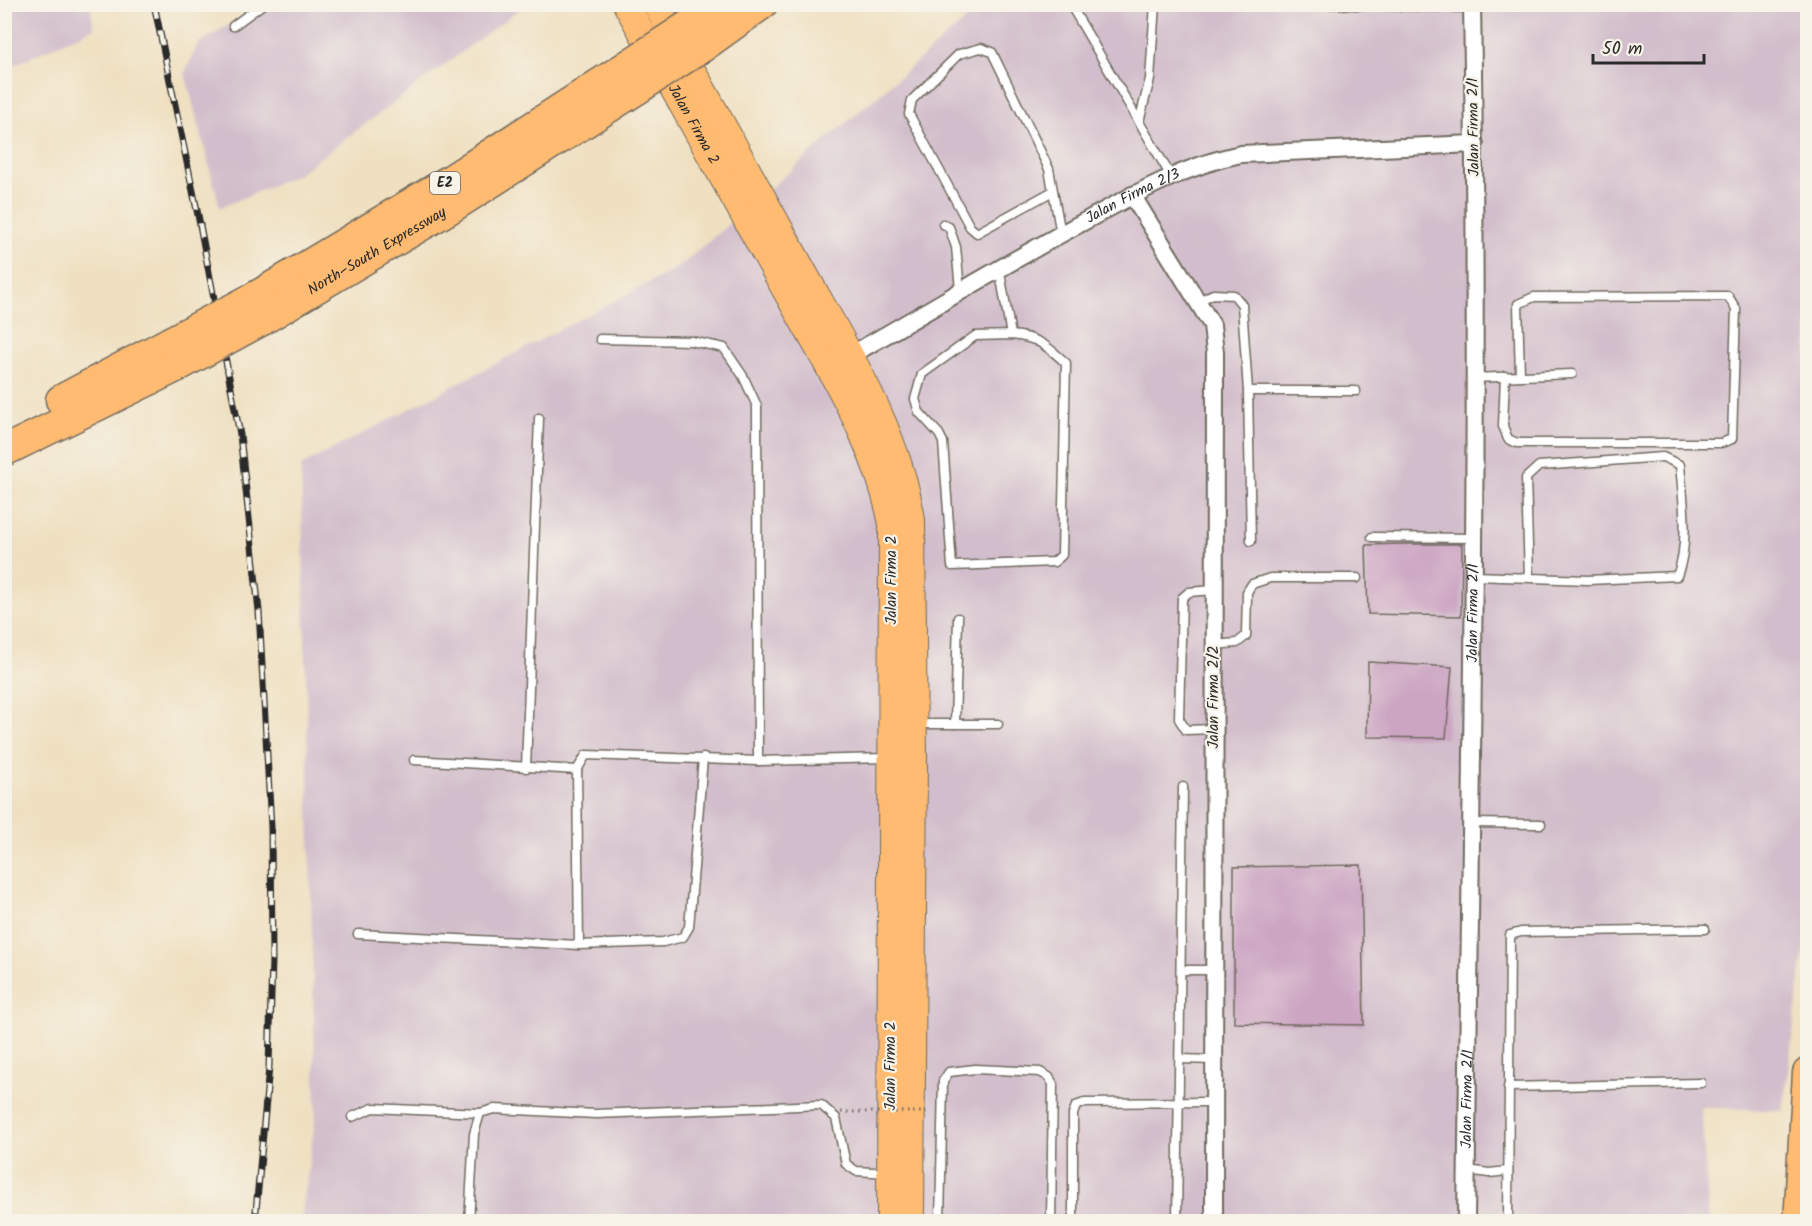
<svg xmlns="http://www.w3.org/2000/svg" width="1812" height="1226" viewBox="0 0 1812 1226" font-family="Kalam,sans-serif">
  <rect width="100%" height="100%" fill="#f7f3e8"/>
  <filter id="ink" filterUnits="userSpaceOnUse"><feTurbulence type="fractalNoise" baseFrequency=".0167" numOctaves="2"/><feDisplacementMap in="SourceGraphic" scale="12" xChannelSelector="R" yChannelSelector="G"/><feConvolveMatrix kernelMatrix="1 2 1 2 8 2 1 2 1" color-interpolation-filters="sRGB"/></filter>
  <filter id="wash" filterUnits="userSpaceOnUse"><feTurbulence type="fractalNoise" baseFrequency=".008" numOctaves="4" result="noise"/><feDisplacementMap in="SourceGraphic" scale="24" xChannelSelector="R" yChannelSelector="G"/><feGaussianBlur stdDeviation="1.35" result="paint"/><feColorMatrix in="noise" values="0 0 0 0 0 0 0 0 0 0 0 0 0 0 0 0 0 1.4 0 .05"/><feComposite in="paint" operator="in"/></filter>
  <g filter="url(#wash)">
    <rect width="100%" height="100%" fill="#efe0c1"/>
    <g fill="#d1bdcb">
      <polygon points="4,5 90,5 94,28 5,69"/>
      <polygon points="261,5 525,5 298,174 220,208 185,73 198,44"/>
      <polygon points="983,5 1807,5 1808,915 1783,1111 1701,1107 1709,1221 301,1221 316,1113 301,466 679,267"/>
    </g>
    <g id="blocks">
      <g fill="#cca5c3">
        <polygon points="1402,544 1462,544 1461,616 1368,614 1366,545"/>
        <polygon points="1368,662 1452,667 1446,738 1367,737"/>
        <polygon points="1361,865 1364,1025 1234,1023 1234,867"/>
      </g>
    </g>
  </g>
  <g filter="url(#ink)">
    <use href="#blocks" fill-opacity="0" stroke="#706a60" stroke-width="1.5"/>
    <g fill="none" stroke-linecap="round" stroke-linejoin="round">
      <g stroke="#706a60" stroke-width="11">
        <g id="lane">
          <polyline points="1070,4 1172,178"/>
          <polyline points="1319,4 1472,8"/>
          <polyline points="233,26 263,4"/>
          <polyline points="1139,122 1150,79 1155,4"/>
          <polyline points="1053,191 977,233 970,227 909,114 912,100 959,54 981,48 992,52 1049,169 1061,234"/>
          <polyline points="943,224 949,227 956,247 960,290"/>
          <path d="M999 267 1011 335C1038 337 1047 346 1066 363L1062 555 1054 562 952 566 943 442 939 434 919 412 915 399 922 374 975 336 1011 335"/>
          <polyline points="1199,301 1213,294 1234,295 1242,305 1248,391 1251,541"/>
          <polyline points="600,339 691,341 724,348 743,376 757,406 758,761"/>
          <polyline points="1505,376 1503,426 1508,439 1517,443 1721,443 1732,439 1736,309 1728,296 1534,297 1518,304 1520,376"/>
          <polyline points="1474,378 1572,374"/>
          <polyline points="1248,391 1356,391"/>
          <polyline points="1372,537 1473,538"/>
          <path d="M1473 576 1588 580 1677 576C1690 543 1683 500 1680 465L1663 457 1539 466 1526 478 1529 578"/>
          <polyline points="1214,645 1237,643 1246,636 1247,592 1252,584 1270,578 1357,578"/>
          <polyline points="917,724 998,724"/>
          <polyline points="955,724 958,618"/>
          <polyline points="1214,729 1186,730 1179,719 1182,598 1189,592 1214,590"/>
          <polyline points="414,760 577,770"/>
          <polyline points="526,768 539,418"/>
          <polyline points="1473,823 1541,824"/>
          <polyline points="358,934 579,945 663,942 683,937 689,927 703,758"/>
          <polyline points="579,945 577,770 586,755 758,761 888,758"/>
          <polyline points="1181,970 1214,970"/>
          <polyline points="1180,1059 1214,1060"/>
          <polyline points="1508,1087 1701,1083"/>
          <polyline points="352,1117 373,1108 480,1113"/>
          <polyline points="1467,1170 1489,1173 1508,1171"/>
          <polyline points="469,1222 474,1134 480,1113 494,1109 596,1114 821,1105 836,1118 846,1164 856,1171 888,1173"/>
          <polyline points="940,1222 943,1081 949,1072 975,1069 1040,1072 1049,1077 1053,1084 1051,1222"/>
          <polyline points="1073,1222 1073,1114 1076,1106 1084,1103 1214,1102"/>
          <polyline points="1177,1222 1183,787"/>
          <polyline points="1508,1222 1510,935 1521,932 1705,929"/>
        </g>
      </g>
      <g stroke="#706a60" stroke-width="20">
        <g id="street">
          <polyline points="1132,195 1212,325 1215,353 1214,1222"/>
          <path id="s1" d="M842 360C924 314 1004 264 1087 220 1136 193 1187 165 1241 154L1475 144"/>
          <path id="s2" d="M1466 1222C1471 816 1479 410 1472 4"/>
        </g>
      </g>
      <g stroke="#706a60" stroke-width="28">
        <g id="primary">
          <path id="s3" d="M626 4C678 98 731 192 783 286 825 362 875 438 892 524L890 1222"/>
          <path d="M656 4C704 92 753 180 801 267 845 347 898 429 912 520L914 758 911 1222"/>
        </g>
      </g>
      <g stroke="#706a60" stroke-width="33">
        <g id="highway">
          <polyline points="688,26 718,4"/>
          <polyline points="702,47 762,4"/>
          <polyline points="257,296 452,179 630,64"/>
          <path id="s4" d="M262 320 452 207 642 86"/>
          <polyline points="61,400 170,342"/>
          <polyline points="4,451 176,367"/>
          <polyline points="1799,1222 1808,1073"/>
        </g>
      </g>
      <use href="#lane" stroke="#fff" stroke-width="8"/>
      <use href="#street" stroke="#fff" stroke-width="16"/>
      <use href="#primary" stroke="#febb71" stroke-width="26"/>
      <use href="#highway" stroke="#febb71" stroke-width="30"/>
      <g stroke="#2b2b2b" stroke-width="7">
        <polyline id="rail" points="154,4 199,220 240,435 259,611 271,827 272,959 269,1067 255,1222"/>
      </g>
      <use href="#rail" stroke="#f7f3e8" stroke-width="4.5" stroke-dasharray="14" stroke-linecap="butt"/>
      <g stroke="#706a60" stroke-width="33" stroke-linecap="butt">
        <g id="highway-bridge">
          <polyline points="630,64 688,26"/>
          <polyline points="642,86 702,47"/>
          <polyline points="170,342 257,296"/>
          <polyline points="176,367 262,320"/>
        </g>
      </g>
      <polyline stroke="#706a60" stroke-width="3" stroke-dasharray="1.5 4.5" stroke-linecap="butt" points="841,1112 930,1112"/>
      <use href="#highway-bridge" stroke="#febb71" stroke-width="30"/>
    </g>
  </g>
  <g text-anchor="middle" dominant-baseline="central" stroke-width="4.5" stroke-linejoin="round" paint-order="stroke">
    <rect fill="#f7f3e8" stroke="#686764" stroke-width="1.5" x="430" y="172" width="30" height="22" rx="4.5"/>
    <g font-size="14" font-weight="bold" fill="#2b2b2b">
      <text x="445" y="183">E2</text>
    </g>
    <g font-size="15" fill="#2b2b2b" stroke="#f7f3e8">
      <text stroke="none"><textPath href="#s3" startOffset="138">Jalan Firma 2</textPath></text>
      <text transform="translate(1474 127) rotate(-91)">Jalan Firma 2/1</text>
      <text stroke="none"><textPath href="#s1" startOffset="334">Jalan Firma 2/3</textPath></text>
      <text stroke="none"><textPath href="#s4" startOffset="134">North–South Expressway</textPath></text>
      <text transform="translate(892 580) rotate(-90)">Jalan Firma 2</text>
      <text stroke="none"><textPath href="#s2" startOffset="609">Jalan Firma 2/1</textPath></text>
      <text transform="translate(1214 697) rotate(-90)">Jalan Firma 2/2</text>
      <text transform="translate(891 1066) rotate(-90)">Jalan Firma 2</text>
      <text stroke="none"><textPath href="#s2" startOffset="123">Jalan Firma 2/1</textPath></text>
    </g>
  </g>
  <rect width="1812" height="1226" fill="none" stroke="#f7f3e8" stroke-width="24"/>
  <path d="M1593 54v9h111v-9" fill="none" stroke="#2b2b2b" stroke-width="3"/>
  <text x="1602" y="54" font-size="18" fill="#2b2b2b" stroke="#f7f3e8" stroke-width="4.5" paint-order="stroke">50 m</text>
</svg>
